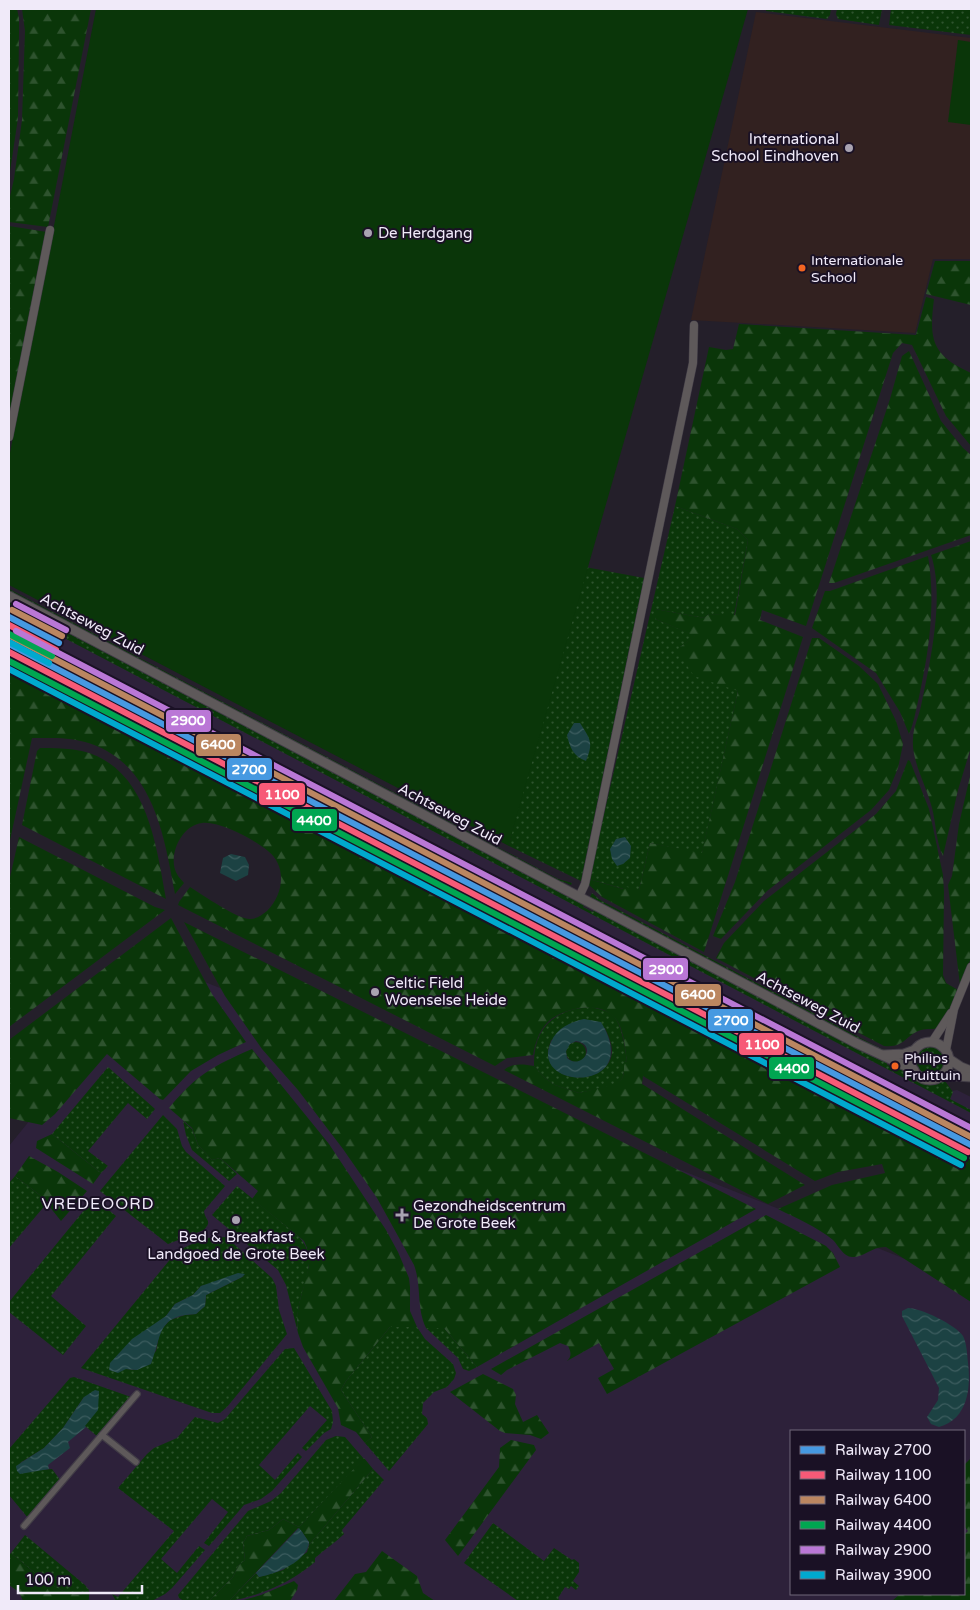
<svg xmlns="http://www.w3.org/2000/svg" width="980" height="1610" viewBox="0 0 980 1610" font-family="'Varela Round',sans-serif">
  <defs>
    <pattern id="grass-dots" width="8" height="8" patternUnits="userSpaceOnUse" patternTransform="scale(1.25)"><rect width="8" height="8" fill="#0a3609"/><path d="M2 2h.1M6 6h.1" fill="none" stroke="#2e532e" stroke-width="1.8" stroke-linecap="round"/></pattern>
    <pattern id="forest-firs" width="22" height="20" patternUnits="userSpaceOnUse" patternTransform="scale(1.25)"><rect width="22" height="20" fill="#0a3609"/><path d="M5 1l3.5 6h-7zM16 11l3.5 6h-7z" fill="#2e532e"/></pattern>
    <pattern id="water-waves" width="16" height="10" patternUnits="userSpaceOnUse" patternTransform="scale(1.25)"><rect width="16" height="10" fill="#1c4243"/><path d="M0 5q4-4 8 0t8 0" fill="none" stroke="#3d5d5f"/></pattern>
  </defs>
  <rect width="100%" height="100%" fill="#241f2a"/>
  <polygon fill="#322120" points="756,12 971,38 971,259 933,259 915,333 691,320"/>
  <g fill="#2d213a" fill-rule="evenodd">
    <polygon points="9,604 608,920 935,1091 947,1092 957,1090 971,1097 971,1165 597,969 9,669"/>
    <path d="M157 963 971 1285V1601H9V1146ZM791 1431H964V1594H791Z"/>
  </g>
  <g fill="url(#grass-dots)" fill-rule="evenodd">
    <polygon points="766,9 831,9 830,15 827,19 766,11"/>
    <polygon points="837,9 882,9 879,25 838,19 836,14"/>
    <polygon points="891,9 971,9 971,35 889,25"/>
    <polygon points="675,506 737,529 748,540 734,616 709,614 704,618 655,609 655,619 696,636 680,647 738,691 702,854 650,843 639,890 624,889 589,879"/>
    <polygon points="569,564 644,578 581,881 509,846"/>
    <polygon points="9,589 558,879 572,883 571,885 564,882 563,883 9,591"/>
    <polygon points="9,602 584,905 583,907 593,912 594,910 871,1056 887,1063 887,1065 896,1068 897,1066 912,1073 917,1079 925,1083 932,1084 945,1081 953,1092 950,1099 971,1110 971,1113 9,609"/>
    <polygon points="9,651 971,1151 971,1165 597,969 141,735 110,722 9,669"/>
    <polygon points="592,893 600,900 868,1042 882,1049 893,1051 887,1052 877,1049 590,897"/>
    <path d="M591 1007C597 1009 605 1010 610 1013 622 1020 625 1048 627 1061L624 1062C624 1072 625 1079 616 1085L579 1093 555 1085 545 1078 534 1066C533 1028 554 1009 591 1007ZM605 1028C608 1035 612 1043 612 1051 611 1084 553 1087 548 1055 547 1050 550 1045 551 1040Z"/>
    <circle cx="576" cy="1052" r="10"/>
    <circle cx="931" cy="1061" r="14"/>
    <polygon points="108,1067 155,1109 147,1119 128,1103 88,1151 108,1166 101,1173 52,1134"/>
    <path d="M163 1115 177 1129 182 1146 186 1152 225 1186 204 1211C205 1221 213 1220 204 1230L168 1244 100 1191Z"/>
    <polygon points="183,1121 192,1129 198,1145 212,1160 220,1158 237,1174 229,1181 192,1150 186,1135"/>
    <polygon points="15,1176 41,1196 47,1203 9,1248 9,1183"/>
    <path d="M237 1186 297 1235C320 1257 304 1279 299 1305 297 1315 297 1324 298 1333L286 1285 278 1270 212 1215Z"/>
    <polygon points="94,1198 116,1216 51,1296 86,1326 63,1355 9,1312 9,1302"/>
    <path d="M226 1237 272 1278 276 1286 279 1310 287 1334 227 1407 220 1413H212L81 1368 177 1251 205 1238ZM244 1276 206 1295 205 1306 196 1314 185 1315 170 1320 160 1331 156 1351 137 1370 126 1369 152 1327 166 1316 175 1304 193 1295 201 1286Z"/>
    <polygon points="390,1327 417,1327 425,1339 453,1364 456,1373 454,1379 447,1387 434,1392 423,1403 422,1414 427,1418 428,1424 389,1471 365,1443 372,1437 341,1390 346,1381"/>
    <polygon points="426,1328 444,1328 477,1367 469,1371 463,1369 458,1358"/>
    <polygon points="294,1348 332,1411 333,1422 331,1429 324,1433 306,1451 302,1448 327,1420 310,1406 259,1465 275,1480 298,1453 302,1457 272,1491 261,1499 244,1505 209,1546 204,1543 228,1512 212,1499 161,1559 177,1573 199,1546 205,1550 172,1588 165,1594 152,1601 116,1601 112,1594 118,1597 174,1531 118,1488 147,1454 154,1448 177,1438 195,1417 218,1423 225,1419 285,1349"/>
    <polygon points="74,1377 131,1397 98,1437 85,1426 84,1397 63,1428 44,1448 20,1463 42,1470 52,1469 61,1481 28,1518 9,1495 9,1449 70,1378"/>
    <polygon points="336,1436 345,1437 364,1459 299,1527 283,1519 269,1530 247,1536 243,1543 245,1560 238,1566 233,1577 209,1601 184,1601 179,1598 178,1595 248,1511 271,1501 281,1493 326,1440"/>
    <path d="M373 1469 384 1480 342 1530 344 1534C335 1543 325 1549 315 1558V1562C293 1581 259 1597 229 1601L256 1573 259 1577 283 1570 307 1552 309 1545Z"/>
    <polygon points="493,1523 544,1561 554,1548 572,1560 574,1559 579,1563 579,1572 573,1581 579,1586 576,1590 571,1586 569,1589 565,1587 558,1598 559,1599 558,1601 518,1601 464,1563"/>
    <path d="M25 1535 85 1585 89 1590C87 1591 85 1593 82 1594 63 1600 25 1564 11 1553Z"/>
  </g>
  <g fill="url(#forest-firs)">
    <polygon points="9,9 17,9 19,18 19,32 18,118 9,178"/>
    <polygon points="22,9 91,9 48,227 9,222 9,201 14,179 22,120 25,31"/>
    <polygon points="9,226 47,232 9,425"/>
    <polygon points="935,261 971,261 971,305 926,294"/>
    <path d="M926 297 934 299C929 339 931 355 971 373V446L946 416 912 345 902 343 893 353 806 626 762 610 760 620 803 637 704 952 602 897 588 884 589 879 623 889V886L639 890 650 843 702 853 738 691 694 676 678 652 680 647 695 636 655 619V609L704 618 709 614 735 615 748 540 737 529 675 506 709 347 726 350 733 349 739 324 916 335Z"/>
    <polygon points="909,351 941,421 963,448 971,455 971,535 834,583 829,583 890,399 902,356"/>
    <path d="M971 541V747L958 790 943 856C936 842 936 823 932 808 927 787 911 760 913 739 913 728 919 716 921 706 930 663 945 596 931 555Z"/>
    <path d="M928 556C936 603 929 651 919 697 916 709 914 723 909 734L900 712 876 673 812 628 825 591H830Z"/>
    <polygon points="812,638 819,638 859,666 878,684 896,721 903,744 898,768 889,790 871,810 767,891 721,939 713,936 735,882"/>
    <path d="M9 669 110 722 141 735 597 969 971 1165V1302L886 1247C873 1246 864 1257 853 1257 844 1258 838 1245 833 1240 817 1227 796 1218 778 1209L832 1185 885 1173 882 1164 838 1172 815 1181 643 1076 642 1084 805 1185 768 1204 504 1070C512 1063 523 1064 534 1066L545 1078 555 1085 579 1093 616 1084C625 1079 624 1072 624 1062L627 1061C625 1048 624 1027 614 1017 599 1000 561 1008 547 1023 539 1031 535 1044 533 1055L507 1058 495 1066 178 905 179 902 190 887C203 895 237 919 250 919 257 919 262 915 267 911 284 894 287 866 268 851 253 839 220 821 202 823 181 825 167 857 177 874 178 877 182 880 184 883L175 894C164 835 153 761 85 742 69 737 49 738 32 738L9 845Z"/>
    <path d="M40 748C54 748 68 748 82 751 147 767 156 844 166 899L22 825 37 751Z"/>
    <path d="M908 760 910 761 929 809 943 875 944 892 943 975 946 983 958 990 950 1008 937 1028C932 1030 927 1028 921 1030 904 1036 905 1048 884 1046L716 958 724 943 764 901 876 814 896 791Z"/>
    <polygon points="971,772 971,958 960,985 948,885 952,876 959,824"/>
    <polygon points="19,837 155,907 165,910 9,1027 9,882"/>
    <polygon points="171,918 212,994 246,1042 218,1055 191,1071 163,1100 160,1099 107,1054 55,1114 42,1125 9,1118 9,1040"/>
    <path d="M184 922 756 1209 477 1367 444 1328H426C416 1306 422 1287 414 1265L377 1198 343 1149 298 1090 262 1049 225 996Z"/>
    <path d="M252 1049 329 1144 386 1230 398 1252 409 1278 410 1287V1311L417 1327H390L346 1381 341 1390 372 1437 365 1443 356 1432 341 1425 338 1408 303 1347 298 1333 297 1317 299 1304 309 1266 307 1248 304 1241 297 1235 252 1199 258 1191 220 1158 212 1160 198 1145 192 1128 169 1108C196 1075 213 1066 252 1049Z"/>
    <polygon points="52,1134 101,1173 93,1184 36,1148 37,1141"/>
    <polygon points="29,1156 58,1172 87,1191 61,1221 41,1196 15,1176"/>
    <path d="M766 1215 826 1246 833 1253 840 1267 607 1394 598 1378 614 1369 599 1343 567 1361C572 1356 571 1352 568 1346L560 1343 507 1370 501 1375 491 1369Z"/>
    <polygon points="483,1374 513,1389 516,1395 515,1404 523,1422 537,1415 549,1433 541,1439 530,1435 505,1433 500,1431 450,1392"/>
    <polygon points="511,1440 534,1445 536,1450 458,1556 445,1540 499,1467 500,1448"/>
    <path d="M364 1458 373 1469 309 1545V1542C305 1537 303 1532 298 1528L229 1601H209L233 1577 238 1566 245 1560 243 1543 247 1536 269 1530 283 1519 299 1527Z"/>
    <polygon points="971,1458 971,1601 892,1601 900,1594 964,1594 964,1535 968,1531 964,1526 964,1465"/>
    <polygon points="382,1551 417,1576 423,1593 435,1601 334,1601 355,1574 366,1572"/>
    <path d="M11 1553C25 1564 63 1600 82 1594 85 1593 87 1591 89 1590V1599L88 1601H23L19 1592 9 1585V1555Z"/>
    <polygon points="294,1581 298,1585 297,1590 290,1601 240,1601 261,1595"/>
  </g>
  <g fill="#0a3609">
    <polygon points="96,9 748,9 514,825 509,846 9,585 9,458"/>
    <polygon points="958,40 971,42 971,125 948,122"/>
  </g>
  <g fill="url(#water-waves)" fill-rule="evenodd">
    <path d="M574 723H580C590 739 594 742 586 761 573 756 570 748 567 735Z"/>
    <polygon points="625,837 631,846 630,858 623,864 617,866 612,859 610,849 616,839"/>
    <polygon points="360,840 577,952 604,966 603,968 358,842"/>
    <polygon points="231,854 245,857 249,865 248,875 236,881 220,873 223,858"/>
    <polygon points="625,977 971,1158 971,1160 624,979"/>
    <path d="M584 1019 601 1022C645 1094 528 1091 551 1042 557 1028 570 1022 584 1019ZM576 1041C599 1045 581 1071 567 1058L566 1051 570 1044Z"/>
    <path d="M238 1273 245 1274 242 1277 206 1295 205 1306 196 1314C157 1315 162 1335 151 1364L137 1370 126 1369 118 1373 109 1370 110 1363 132 1339 166 1316 175 1304 193 1295 201 1286Z"/>
    <path d="M908 1308C921 1308 956 1325 963 1336 967 1344 967 1354 968 1363 971 1388 968 1419 939 1427L931 1424 927 1417 938 1400 939 1388 902 1316V1311Z"/>
    <polygon points="95,1390 99,1391 98,1410 85,1426 86,1427 68,1442 70,1448 48,1465 49,1469 20,1474 17,1471 16,1466 44,1448 63,1428 84,1397"/>
    <path d="M299 1528C303 1532 305 1537 309 1542 308 1561 276 1574 259 1577L256 1573Z"/>
  </g>
  <g fill="none" stroke-linecap="round" stroke-linejoin="round">
    <g stroke="#413c46" stroke-width="8">
      <g id="pedestrian">
        <polyline points="102,1435 136,1462"/>
        <polyline points="24,1526 137,1394"/>
      </g>
    </g>
    <g stroke="#413c46" stroke-width="9">
      <g id="minor">
        <polyline points="9,437 50,230"/>
        <polyline points="579,897 585,884 693,363 694,325"/>
        <polyline points="932,1042 951,1013"/>
        <polyline points="946,1050 954,1009 971,967"/>
      </g>
    </g>
    <g stroke="#413c46" stroke-width="11">
      <g id="tertiary">
        <polyline points="9,596 856,1043 914,1070"/>
        <circle cx="930" cy="1061" r="19"/>
        <polyline points="883,1055 904,1054 915,1050"/>
        <polyline points="949,1059 961,1067 971,1071"/>
        <polyline points="943,1075 971,1077"/>
      </g>
    </g>
    <use href="#pedestrian" stroke="#5e595a" stroke-width="5.5"/>
    <use href="#minor" stroke="#5e595a" stroke-width="8"/>
    <use href="#tertiary" stroke="#5e595a" stroke-width="9"/>
    <polyline stroke="#5f5a60" stroke-width="2.5" stroke-dasharray="2.5 5" stroke-linecap="butt" points="9,633 971,1134"/>
    <g stroke="#1a1125" stroke-width="10">
      <g id="rail-1">
        <polyline points="9,617 59,643"/>
        <polyline points="9,644 971,1145"/>
      </g>
    </g>
    <g stroke="#1a1125" stroke-width="10">
      <g id="rail-2">
        <polyline points="9,625 56,650"/>
        <polyline points="9,652 968,1152"/>
      </g>
    </g>
    <g stroke="#1a1125" stroke-width="10">
      <g id="rail-3">
        <polyline points="12,610 62,636"/>
        <polyline points="12,637 971,1137"/>
      </g>
    </g>
    <g stroke="#1a1125" stroke-width="10">
      <g id="rail-4">
        <polyline points="9,634 52,656"/>
        <polyline points="9,661 964,1158"/>
      </g>
    </g>
    <g stroke="#1a1125" stroke-width="10">
      <g id="rail-5">
        <polyline points="16,604 66,630"/>
        <polyline points="16,631 971,1128"/>
      </g>
    </g>
    <g stroke="#1a1125" stroke-width="10">
      <g id="rail-6">
        <polyline points="9,642 49,663"/>
        <polyline points="9,669 961,1165"/>
      </g>
    </g>
    <use href="#rail-1" stroke="#4699e1" stroke-width="6"/>
    <use href="#rail-2" stroke="#f75a77" stroke-width="6"/>
    <use href="#rail-3" stroke="#bb8660" stroke-width="6"/>
    <use href="#rail-4" stroke="#00a651" stroke-width="6"/>
    <use href="#rail-5" stroke="#ba77d6" stroke-width="6"/>
    <use href="#rail-6" stroke="#00a9ce" stroke-width="6"/>
  </g>
  <g fill="#a9a3b1" stroke="#1a1125" stroke-width="2">
    <circle cx="849" cy="148" r="5"/>
    <circle cx="368" cy="233" r="5"/>
    <circle cx="375" cy="992" r="5"/>
    <path d="M399.5 1207.5h5v5h5v5h-5v5h-5v-5h-5v-5h5z"/>
    <circle cx="236" cy="1220" r="5"/>
  </g>
  <g fill="#f26522" stroke="#1a1125" stroke-width="2">
    <circle cx="802" cy="268" r="4.5"/>
    <circle cx="895" cy="1066" r="4.5"/>
  </g>
  <g text-anchor="middle" dominant-baseline="central" stroke-width="4" stroke-linejoin="round" paint-order="stroke">
    <g font-size="14" fill="#f0eaf9" stroke="#1a1125" text-anchor="start">
      <text x="811" y="260">Internationale<tspan x="811" dy="17">School</tspan></text>
      <text x="904" y="1058">Philips<tspan x="904" dy="17">Fruittuin</tspan></text>
    </g>
    <g font-size="15" fill="#f0eaf9" stroke="#1a1125" text-anchor="start">
      <text x="839" y="139" text-anchor="end">International<tspan x="839" dy="17">School Eindhoven</tspan></text>
      <text x="378" y="233">De Herdgang</text>
      <text x="385" y="983">Celtic Field<tspan x="385" dy="17">Woenselse Heide</tspan></text>
      <text x="413" y="1206">Gezondheidscentrum<tspan x="413" dy="17">De Grote Beek</tspan></text>
      <text x="236" y="1237" text-anchor="middle">Bed &amp; Breakfast<tspan x="236" dy="17">Landgoed de Grote Beek</tspan></text>
    </g>
    <g font-size="15" fill="#f0eaf9" stroke="#1a1125">
      <text transform="translate(92 624) rotate(28)">Achtseweg Zuid</text>
      <text transform="translate(450 814) rotate(28)">Achtseweg Zuid</text>
      <text transform="translate(808 1002) rotate(28)">Achtseweg Zuid</text>
    </g>
    <g font-size="16" letter-spacing="1" fill="#f0eaf9" stroke="#1a1125">
      <text x="98" y="1204">VREDEOORD</text>
    </g>
  </g>
  <g stroke="#1a1125" stroke-width="2">
    <rect x="165" y="709" width="47" height="24" rx="5" fill="#ba77d6"/>
    <rect x="195" y="733" width="47" height="24" rx="5" fill="#bb8660"/>
    <rect x="226" y="757" width="47" height="24" rx="5" fill="#4699e1"/>
    <rect x="258" y="782" width="48" height="24" rx="5" fill="#f75a77"/>
    <rect x="291" y="808" width="47" height="24" rx="5" fill="#00a651"/>
    <rect x="642" y="957" width="47" height="24" rx="5" fill="#ba77d6"/>
    <rect x="674" y="983" width="48" height="24" rx="5" fill="#bb8660"/>
    <rect x="707" y="1008" width="47" height="24" rx="5" fill="#4699e1"/>
    <rect x="738" y="1032" width="47" height="24" rx="5" fill="#f75a77"/>
    <rect x="768" y="1056" width="47" height="24" rx="5" fill="#00a651"/>
  </g>
  <g font-size="14" text-anchor="middle" font-weight="bold" fill="#fff">
    <text x="188" y="725">2900</text>
    <text x="218" y="749">6400</text>
    <text x="249" y="774">2700</text>
    <text x="282" y="799">1100</text>
    <text x="314" y="825">4400</text>
    <text x="666" y="974">2900</text>
    <text x="698" y="999">6400</text>
    <text x="731" y="1025">2700</text>
    <text x="762" y="1049">1100</text>
    <text x="792" y="1073">4400</text>
  </g>
  <rect width="980" height="1610" fill="none" stroke="#f0eaf9" stroke-width="20"/>
  <rect x="790" y="1430" width="175" height="165" fill="#1a1125" stroke="#70687a"/>
  <rect x="800" y="1446" width="25" height="8" fill="#4699e1" stroke="#70687a"/>
  <text x="835" y="1455" font-size="15" fill="#f0eaf9">Railway 2700</text>
  <rect x="800" y="1471" width="25" height="8" fill="#f75a77" stroke="#70687a"/>
  <text x="835" y="1480" font-size="15" fill="#f0eaf9">Railway 1100</text>
  <rect x="800" y="1496" width="25" height="8" fill="#bb8660" stroke="#70687a"/>
  <text x="835" y="1505" font-size="15" fill="#f0eaf9">Railway 6400</text>
  <rect x="800" y="1521" width="25" height="8" fill="#00a651" stroke="#70687a"/>
  <text x="835" y="1530" font-size="15" fill="#f0eaf9">Railway 4400</text>
  <rect x="800" y="1546" width="25" height="8" fill="#ba77d6" stroke="#70687a"/>
  <text x="835" y="1555" font-size="15" fill="#f0eaf9">Railway 2900</text>
  <rect x="800" y="1571" width="25" height="8" fill="#00a9ce" stroke="#70687a"/>
  <text x="835" y="1580" font-size="15" fill="#f0eaf9">Railway 3900</text>
  <path d="M18 1585v8h124v-8" fill="none" stroke="#f0eaf9" stroke-width="2.5"/>
  <text x="25" y="1585" font-size="15" fill="#f0eaf9" stroke="#1a1125" stroke-width="4" paint-order="stroke">100 m</text>
</svg>
